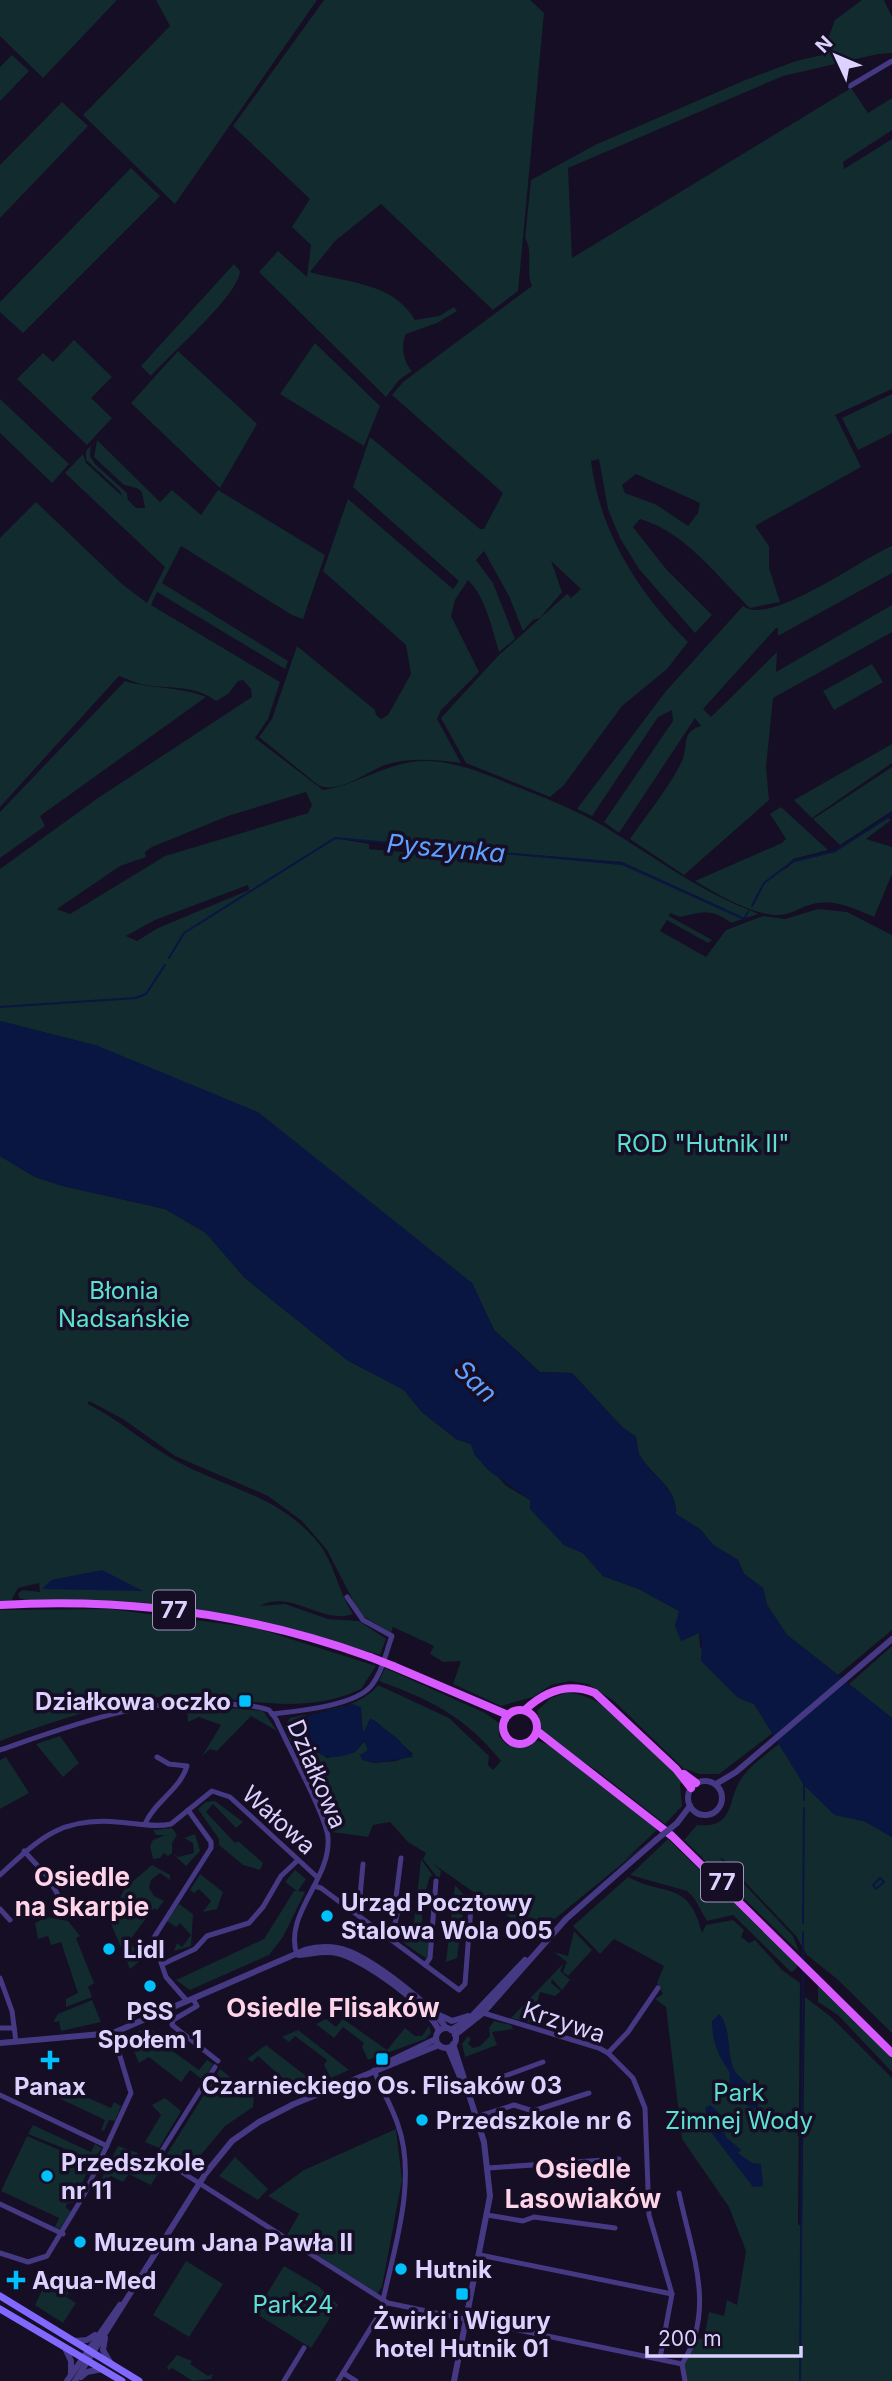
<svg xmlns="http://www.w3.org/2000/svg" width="892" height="2381" viewBox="0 0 892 2381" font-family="Inter,sans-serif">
  <rect width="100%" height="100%" fill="#150e24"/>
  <g fill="#112b2e" fill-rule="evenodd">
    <polygon points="0,0 117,0 43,78 0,36"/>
    <polygon points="156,0 317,0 175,204 83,115 170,26"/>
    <path d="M324 0H530L544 13 518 291 493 310 381 204 335 241 310 272C347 283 393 282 415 320L439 316 454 307 457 311 437 323 406 334C400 345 404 363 412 371L399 380 386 397 259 272 278 251 307 277 311 245 292 227 310 199 233 126Z"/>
    <path d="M862 0H884L892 17V53L878 54 783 76 568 168 572 258 851 88 868 113 892 98V130L843 162 844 169 892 139V389L835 415 861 467 755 526 769 546V568L780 602 750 608C717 577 687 533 640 519L633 527 666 569 712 615 695 633 639 569 620 538 608 509 599 459 591 461C600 532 637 591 688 642L667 669 622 706 564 785 550 797 466 763 441 718 498 656 567 594 571 598 581 589 551 561 562 592 540 618 533 620 523 631 509 596 484 551 476 560 493 583 515 639 499 652C492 629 486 598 468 580L455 600 451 616 479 672 441 710 437 719 461 763C436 760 410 757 385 765 366 772 338 795 318 785L259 737 272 719 297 646 375 710 376 715 381 719 388 715 411 674 406 645 323 571 348 499 453 589 459 581 353 487 370 437 480 529H484L503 493 392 395 403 382 532 286C525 271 534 252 525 238L531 180 595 145 743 81 796 61 822 55 835 20ZM636 474 700 503 698 513 688 526 657 505 625 493 622 485Z"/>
    <polygon points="12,55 29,71 0,101 0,67"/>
    <polygon points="62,102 88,126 0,218 0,165"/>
    <polygon points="131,168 160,196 23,333 0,312 0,302"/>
    <path d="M234 264 240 271C239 295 170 354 151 376L141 366Z"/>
    <polygon points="74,340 112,377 91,398 112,418 87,445 17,379 43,353 53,362"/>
    <polygon points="315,343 380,406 364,446 280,394"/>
    <polygon points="178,351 257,424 220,488 131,403"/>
    <polygon points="892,394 892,433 858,450 842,418"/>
    <polygon points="0,399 69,464 52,483 0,433"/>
    <path d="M97 440 160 502 172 490 201 515 218 490 325 555 303 619 292 615 181 546 162 583 288 661 285 669 157 592 151 605 280 682 268 719 255 738 323 790C358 785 388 761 425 761 455 761 484 773 512 785 543 797 577 810 605 827 653 856 696 889 749 910L746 916 750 910 758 914 731 923C712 908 702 912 680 917L670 913 669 916 712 940 708 943 667 920 660 931 706 957 726 930 763 916 785 919 818 909 847 912 892 935V1630L838 1675 787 1635 767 1605 763 1588 744 1574 738 1560 713 1545 701 1530 676 1514C677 1486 651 1476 639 1454 637 1449 637 1442 636 1437L622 1427 572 1373 540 1372 494 1330 472 1283 98 1046 0 1021V869L98 798 252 697 251 689 243 680 238 681 228 694 216 701C195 685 171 689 146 685 137 684 128 679 119 676L0 807V538L36 502 122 584 147 603 165 567 65 473 83 454 86 463 122 496 120 491 86 460V451L91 445 90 456 95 464 127 493 128 500 136 508H145C141 487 144 490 124 485L94 457ZM306 792 312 805 308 813 165 856 70 914 57 909 120 866 146 857 145 852 152 847 228 816ZM335 838 474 851 467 858 459 857 369 849V844ZM510 853 622 862 745 918 622 865ZM248 885 249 890 158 928 137 941 126 936 155 920Z"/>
    <path d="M892 546V573L778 636V628H776L703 709 711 717 777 652 776 672 892 605V632L773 698 766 767 769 800 684 875 630 839C647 814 669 788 682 761 689 746 680 732 701 726L695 718 619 833 604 822 673 721 672 710 658 717 592 816 577 809 666 691 743 606C770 627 862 558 892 546Z"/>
    <polygon points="872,664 883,682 834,710 823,691"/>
    <path d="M125 681C151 689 179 686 206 697L40 816 45 826 0 858V812Z"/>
    <polygon points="892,744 892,763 812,818 794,800"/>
    <polygon points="892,767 892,811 840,845 813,819"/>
    <path d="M781 807 828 850 793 859 783 871 794 862 835 852 888 818 891 820 866 839 892 847V874L874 917C851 907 831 897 806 906 797 910 786 916 775 915 748 913 719 895 695 881L782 843 786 839 770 814Z"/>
    <path d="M0 1156 35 1177 63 1186 165 1209 206 1233 244 1277 277 1304 347 1360 404 1390 422 1412 456 1439 471 1444 505 1485 530 1500 564 1545 583 1553 603 1576 639 1589 679 1611 681 1641 699 1633 700 1647 737 1697 754 1704 774 1732 719 1774H699L683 1768 614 1701 588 1684 570 1681 551 1685 533 1697 501 1706 453 1684 461 1661 443 1662 430 1654 434 1646 393 1627 391 1633 360 1614 327 1550 302 1521 268 1496 175 1456 123 1419 89 1401 88 1404C118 1419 143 1442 173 1459 221 1487 276 1494 315 1539 335 1561 337 1591 353 1614 321 1625 292 1589 260 1606L285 1604 328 1619 359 1621 386 1639 380 1655C304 1633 225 1610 146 1603 118 1600 38 1607 19 1598L18 1593 23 1590 40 1592 39 1583 18 1588 11 1601H0Z"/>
    <path d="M110 1609 256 1628 376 1666 361 1689C320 1709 273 1705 229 1699 216 1697 200 1693 187 1694 122 1699 61 1718 0 1741V1610Z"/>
    <polygon points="892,1646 892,1718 849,1684"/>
    <path d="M385 1668 485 1713 499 1723V1736L507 1745C518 1747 527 1739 538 1741 566 1748 635 1807 661 1826L624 1861 650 1841 535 1935 432 1863 441 1871 440 1877 436 1876 423 1859 426 1853 408 1842 390 1822 373 1825 368 1837 331 1832 284 1727 290 1718C318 1711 360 1709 378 1685L449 1718 489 1756 488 1765 493 1770 501 1761C464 1716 433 1701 379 1681ZM352 1704 361 1710 363 1734 370 1719 375 1721 413 1754 396 1761 373 1763 365 1753 368 1750 365 1741 355 1752 327 1758 298 1734 297 1730 306 1715Z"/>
    <path d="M566 1693C608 1692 654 1753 683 1782L680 1784 682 1806 665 1824 596 1770 543 1735 537 1711 551 1698Z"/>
    <polygon points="187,1704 263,1711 277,1731 251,1716 217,1751 210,1749 202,1756 221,1725 199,1717 188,1722"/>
    <polygon points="60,1736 79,1763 63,1777 36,1744"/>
    <path d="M780 1743 804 1785 835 1815 864 1821 892 1837V2033L837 1979 807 1955 796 1936 723 1859 719 1857 793 1936 799 1952 684 1840 697 1825C737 1829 726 1798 743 1776 753 1763 768 1753 780 1743Z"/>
    <polygon points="6,1757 29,1793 0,1809 0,1760"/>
    <polygon points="215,1801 243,1822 236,1828 213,1804 206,1812 235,1843 238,1841 263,1863 260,1870 243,1865 219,1845 219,1839 198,1809 206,1802"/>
    <polygon points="172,1828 177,1835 172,1843 172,1853 178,1857 194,1853 193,1843 184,1838 195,1834 200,1851 186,1866 172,1853 168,1856 164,1853 160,1858 153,1859 150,1846 153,1840 165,1835 156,1835 153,1830"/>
    <polygon points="668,1839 798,1965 795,1970 791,1972 733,1915 707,1921 694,1898 687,1891 630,1875"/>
    <polygon points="421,1859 433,1876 430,1876 423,1900 421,1937 432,1937 427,1959 401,1941 412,1941"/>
    <polygon points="152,1865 170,1875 170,1880 160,1873 151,1880 149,1888 154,1896 164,1901 157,1910 154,1908 129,1941 142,1959 130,1969 109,1919 125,1888"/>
    <polygon points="295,1870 306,1879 298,1891 305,1892 283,1937 269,1955 190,1990 176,1980 264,1939 294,1891 297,1891 285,1882"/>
    <polygon points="200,1874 223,1892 217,1909 203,1912 211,1901 199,1889 194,1893 190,1890"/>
    <path d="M628 1877C666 1897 689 1880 702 1933L706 1925 733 1920 744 1930 741 1937 749 1943 755 1940 782 1970 800 1983 798 2224 802 2227 805 1997 830 2016 892 2078V2381H685L682 2364 696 2339H704L709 2312 724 2316 727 2300 737 2305 746 2251 729 2207 682 2139 666 2007 655 1999 663 1994 657 1983 664 1966 614 1939 600 1954 573 1926Z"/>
    <polygon points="455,1885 474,1906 464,1905 457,1958 446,1962"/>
    <polygon points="179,1904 193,1914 191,1946 174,1951 177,1943 182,1947 191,1935 180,1923 176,1927 167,1921"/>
    <polygon points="47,1917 68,1921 80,1936 76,1938 94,1983 88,1987 92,1997 66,2007 66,1999 78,1993 61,1942 51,1945 48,1936 38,1939 35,1923"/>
    <polygon points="574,1931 592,1950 568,1976 563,1972 567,1962 554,1952 568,1956"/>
    <polygon points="564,1963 560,1971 570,1980 562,1990 552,1979 551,1983 561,1991 555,1996 540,1992 531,2023 511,2018"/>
    <polygon points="818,1984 892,2058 892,2072 838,2015 818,2002"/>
    <polygon points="92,2000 101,2022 61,2031 59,2021 53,2022 58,2014"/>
    <polygon points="326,2019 336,2027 343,2019 387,2050 405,2028 415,2036 422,2036 429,2026 431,2033 425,2039 368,2060 362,2047 364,2043 343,2027 334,2038 316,2024"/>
    <polygon points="494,2021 511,2025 513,2029 492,2032 497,2045 465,2057 462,2044 468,2036 471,2039 468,2044 473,2048 480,2046 490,2036 489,2028"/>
    <polygon points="143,2029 156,2032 157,2040 199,2070 207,2060 213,2064 203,2080 190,2070 181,2082 149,2057 139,2063 128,2037"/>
    <polygon points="298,2030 349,2070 331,2078 324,2065 327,2060 295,2036 289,2042 282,2037"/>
    <polygon points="266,2045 271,2049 314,2082 301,2089 294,2088 258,2056 252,2062 247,2059"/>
    <polygon points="220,2069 254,2096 253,2107 225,2126 189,2169 167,2154"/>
    <polygon points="52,2082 111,2108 114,2102 121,2106 115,2121 109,2120 104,2131 101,2130 105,2120 48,2093"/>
    <polygon points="165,2098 181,2111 159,2148 145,2142 161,2115 152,2105"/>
    <polygon points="33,2125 91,2152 95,2144 102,2148 93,2160 28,2134"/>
    <polygon points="396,2129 402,2180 382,2287 377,2294 287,2235 299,2214 268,2196 304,2170"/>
    <polygon points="27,2136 87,2162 85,2168 90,2173 86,2174 74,2203 67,2203 66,2208 71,2211 60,2229 55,2227 59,2218 1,2191"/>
    <polygon points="118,2146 138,2153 135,2159 144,2164 148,2157 163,2165 151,2185 129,2174 123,2182 111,2176 105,2182 101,2180"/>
    <polygon points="235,2157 268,2189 258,2200 219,2176"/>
    <polygon points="186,2261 223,2284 189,2337 153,2315"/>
    <polygon points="284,2266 318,2286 338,2305 311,2348 255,2313"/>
    <polygon points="50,2274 71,2288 66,2297 76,2303 63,2323 35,2305"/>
    <polygon points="177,2355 192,2361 190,2364 208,2376 213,2374 211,2379 193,2381 172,2368 168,2370 167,2367"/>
  </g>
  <g fill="#091642">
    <path d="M0 1021 98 1046 258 1112 472 1283 494 1330 539 1372 572 1373 622 1427 636 1437C637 1442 637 1449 639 1454 651 1476 677 1487 676 1514L701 1530 713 1545 738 1560 744 1574 763 1588 767 1605 787 1635 892 1718V1837L864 1821 835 1815 804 1785 754 1704 737 1697 701 1661 702 1640 699 1633 681 1641 675 1626 679 1611 639 1589 603 1576 583 1553 564 1545 530 1509V1500L488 1470 474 1454 471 1444 456 1439 422 1412 404 1390 347 1360 277 1304 244 1277 206 1233 165 1209 63 1186 35 1177 0 1156Z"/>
    <polygon points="102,1570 143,1591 42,1589 51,1580"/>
    <path d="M352 1704 361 1707 362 1734 371 1719 375 1721 398 1739 413 1757 373 1763 362 1760 360 1755 368 1750 364 1741 355 1752C319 1766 314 1749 293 1726V1720Z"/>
    <path d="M719 2014C731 2025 727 2052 733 2067 738 2080 752 2083 759 2095L758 2109C746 2106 732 2099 730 2085 729 2079 731 2073 727 2068 717 2054 712 2039 712 2021Z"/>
    <polygon points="710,2105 719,2113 726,2137 741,2150 738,2153 752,2163 761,2164 763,2186 753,2187 713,2135 705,2108"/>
  </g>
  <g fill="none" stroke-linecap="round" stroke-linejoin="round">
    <g stroke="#091642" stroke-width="2">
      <polyline points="752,906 764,883 793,861 835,851 892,814"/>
      <polyline points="169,958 184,933 335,838 623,864 744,919 748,912"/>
      <polyline points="0,1007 136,998 146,994 165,965"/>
      <polyline points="804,1800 804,1785"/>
      <polygon points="880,1878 884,1882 876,1889 873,1885"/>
      <polyline points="803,1923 804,1808"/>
      <polyline points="803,1960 803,1932"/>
      <polyline points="800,2381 803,1969"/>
    </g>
    <g stroke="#463984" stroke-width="5">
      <polyline points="850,86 892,61"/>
      <path d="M272 1714C297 1711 355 1706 371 1686 382 1673 386 1652 392 1636L363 1620 347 1597"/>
      <path d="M0 1750C75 1724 151 1695 231 1704 244 1706 257 1705 269 1710L276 1719C286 1743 327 1817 328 1838 331 1880 283 1914 297 1955"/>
      <path d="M145 1824C154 1802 180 1790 187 1766L169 1764 157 1757"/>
      <polyline points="24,1851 47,1876 65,1907"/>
      <path d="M0 1875C39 1839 60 1817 117 1822 134 1823 154 1828 171 1824L212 1791 230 1797 317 1877"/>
      <polyline points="314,1886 321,1888 459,1990 465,1984 471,1907"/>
      <polyline points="0,1909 10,1920"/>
      <polyline points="355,1913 359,1907 363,1864"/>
      <polyline points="391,1940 398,1911 395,1905 401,1858"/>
      <polyline points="163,1964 195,1949 207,1936 249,1923 263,1907 281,1876 298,1860"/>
      <polyline points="425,1965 430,1958 436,1881"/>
      <polyline points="0,1978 12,2011 16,2042"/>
      <polyline points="193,1999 197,2006 173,2020 172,2025 218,2061"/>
      <polyline points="187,2001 166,1977 153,1939 211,1848 211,1842 188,1810"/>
      <polyline points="480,2012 599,2048 608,2053 633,2078 645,2108 649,2215 672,2294 660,2358"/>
      <polyline points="0,2028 14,2028"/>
      <polyline points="608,2053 628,2032 658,1988"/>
      <polyline points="215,2067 158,2157 388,2303 682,2364"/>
      <path d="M374 2070C381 2089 392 2106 398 2125 417 2179 395 2246 383 2300"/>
      <polyline points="467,2090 543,2062"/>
      <polyline points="0,2095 107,2146"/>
      <polyline points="476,2117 514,2105 533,2111 589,2093"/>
      <polyline points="488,2168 619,2159"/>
      <path d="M679 2193C691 2251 717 2309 682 2364"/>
      <polyline points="0,2204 63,2234"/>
      <polyline points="487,2215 523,2221 534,2217 615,2228"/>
      <polyline points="0,2253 28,2262 47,2256 85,2193 131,2093 113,2033"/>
      <polyline points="480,2255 672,2294"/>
      <polyline points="682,2364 685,2381"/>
      <polyline points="343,2373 356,2381"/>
      <polyline points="284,2381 304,2348"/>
      <polyline points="338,2381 386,2303"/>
    </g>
    <g stroke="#463984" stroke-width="6">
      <circle cx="705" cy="1798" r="17"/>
      <polyline points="716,1784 736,1772 892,1639"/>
      <polyline points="677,1823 690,1806"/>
      <path d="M299 1955C312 1954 324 1950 337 1953 362 1958 430 2007 439 2031"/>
      <polyline points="439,2015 452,2021 468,2016"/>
      <circle cx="446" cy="2038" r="10"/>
      <polyline points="451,2030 470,2018 525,1960"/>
      <polyline points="455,2035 483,2013 566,1919 656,1840"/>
      <path d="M0 2043 113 2033 305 1950C319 1946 334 1946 348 1951 374 1961 431 2004 446 2028"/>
      <polyline points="453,2044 484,2142 490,2196 454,2381"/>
      <polyline points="448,2048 461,2079"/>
      <polyline points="384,2064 436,2039"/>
      <polyline points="105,2338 103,2350 110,2362"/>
      <polyline points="74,2341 87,2340 95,2335"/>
      <polyline points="65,2348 71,2361 71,2373"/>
      <polyline points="81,2377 87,2372 102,2369"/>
      <polyline points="67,2381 120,2305"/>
      <polyline points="75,2381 206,2173 232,2141 259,2122 294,2104 439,2045"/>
    </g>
    <g stroke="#8169ff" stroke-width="7">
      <polyline points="0,2296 139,2381"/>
      <polyline points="0,2309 122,2381"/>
    </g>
    <g stroke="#d859ff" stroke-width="8">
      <path d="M0 1605C125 1598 252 1614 370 1657"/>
      <polyline points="393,1666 508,1715"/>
      <circle cx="520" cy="1727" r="17"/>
      <path d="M525 1710C545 1691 568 1682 595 1693L676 1769 691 1788"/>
      <polyline points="537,1731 672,1836 892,2053"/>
      <polyline points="684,1774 696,1783"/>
    </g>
    <polyline stroke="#463984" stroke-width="6" points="656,1840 677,1823"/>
    <polyline stroke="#d859ff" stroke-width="8" points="370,1657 393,1666"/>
  </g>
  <g fill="#00c1fd" stroke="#150e24" stroke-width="2.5">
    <rect x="238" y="1694" width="14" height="14" rx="3.5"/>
    <circle cx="327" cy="1916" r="7"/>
    <circle cx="109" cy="1949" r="7"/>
    <circle cx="150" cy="1986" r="7"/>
    <rect x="375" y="2052" width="14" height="14" rx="3.5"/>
    <path d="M46.5 2049.5h7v7h7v7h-7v7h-7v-7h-7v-7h7z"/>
    <circle cx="422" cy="2120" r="7"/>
    <circle cx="47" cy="2176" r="7"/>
    <circle cx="80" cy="2242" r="7"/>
    <circle cx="401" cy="2269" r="7"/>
    <path d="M12.5 2269.5h7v7h7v7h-7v7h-7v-7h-7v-7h7z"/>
    <rect x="455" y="2287" width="14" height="14" rx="3.5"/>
  </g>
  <g text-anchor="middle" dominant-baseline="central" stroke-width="7" stroke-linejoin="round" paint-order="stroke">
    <g fill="#150e24" stroke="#a197bd" stroke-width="2">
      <rect x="153" y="1590.5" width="42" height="39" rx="5"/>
      <rect x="701" y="1862.5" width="42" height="39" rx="5"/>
    </g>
    <g font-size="23" font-weight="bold" fill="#ddd2ff">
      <text x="174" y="1610">77</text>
      <text x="722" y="1882">77</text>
    </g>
    <g font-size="24" fill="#5ce0d1" stroke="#150e24">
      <text x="703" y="1143">ROD "Hutnik II"</text>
      <text x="124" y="1290">Błonia<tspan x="124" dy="28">Nadsańskie</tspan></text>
      <text x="739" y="2092">Park<tspan x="739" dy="28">Zimnej Wody</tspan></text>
      <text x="293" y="2304">Park24</text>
    </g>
    <g font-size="24" font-weight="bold" fill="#ddd2ff" stroke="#150e24" text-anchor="start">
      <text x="231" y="1701" text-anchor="end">Działkowa oczko</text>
      <text x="341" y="1902">Urząd Pocztowy<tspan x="341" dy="28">Stalowa Wola 005</tspan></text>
      <text x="123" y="1949">Lidl</text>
      <text x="150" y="2011" text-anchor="middle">PSS<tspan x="150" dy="28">Społem 1</tspan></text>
      <text x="382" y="2085" text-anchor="middle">Czarnieckiego Os. Flisaków 03</text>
      <text x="50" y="2086" text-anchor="middle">Panax</text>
      <text x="436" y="2120">Przedszkole nr 6</text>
      <text x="61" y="2162">Przedszkole<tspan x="61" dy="28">nr 11</tspan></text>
      <text x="94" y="2242">Muzeum Jana Pawła II</text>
      <text x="415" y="2269">Hutnik</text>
      <text x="32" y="2280">Aqua-Med</text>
      <text x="462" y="2320" text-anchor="middle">Żwirki i Wigury<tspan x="462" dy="28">hotel Hutnik 01</tspan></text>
    </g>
    <g font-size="24" fill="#ddd2ff" stroke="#150e24">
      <text transform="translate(317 1774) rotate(67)">Działkowa</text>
      <text transform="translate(279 1820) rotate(42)">Wałowa</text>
      <text transform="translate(564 2022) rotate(18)">Krzywa</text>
    </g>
    <g font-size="26" font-style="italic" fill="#609fff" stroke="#150e24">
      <text transform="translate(446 848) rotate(5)">Pyszynka</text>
      <text transform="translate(476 1381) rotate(44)">San</text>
    </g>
    <g font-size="26" font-weight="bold" fill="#ffd4e9" stroke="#150e24">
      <text x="82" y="1876">Osiedle<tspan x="82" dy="30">na Skarpie</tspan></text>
      <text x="333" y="2007">Osiedle Flisaków</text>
      <text x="583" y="2168">Osiedle<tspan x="583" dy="30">Lasowiaków</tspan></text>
    </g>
  </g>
  <g transform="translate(836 56) rotate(314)" stroke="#150e24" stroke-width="5" paint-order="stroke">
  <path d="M0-5L12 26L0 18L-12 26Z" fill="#ddd2ff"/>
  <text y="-10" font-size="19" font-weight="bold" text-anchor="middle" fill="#ddd2ff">N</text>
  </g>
  <path d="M647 2346v10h154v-10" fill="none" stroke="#ddd2ff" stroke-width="3.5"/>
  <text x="658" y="2346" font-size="21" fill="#ddd2ff" stroke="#150e24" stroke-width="5" paint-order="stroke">200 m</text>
</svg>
